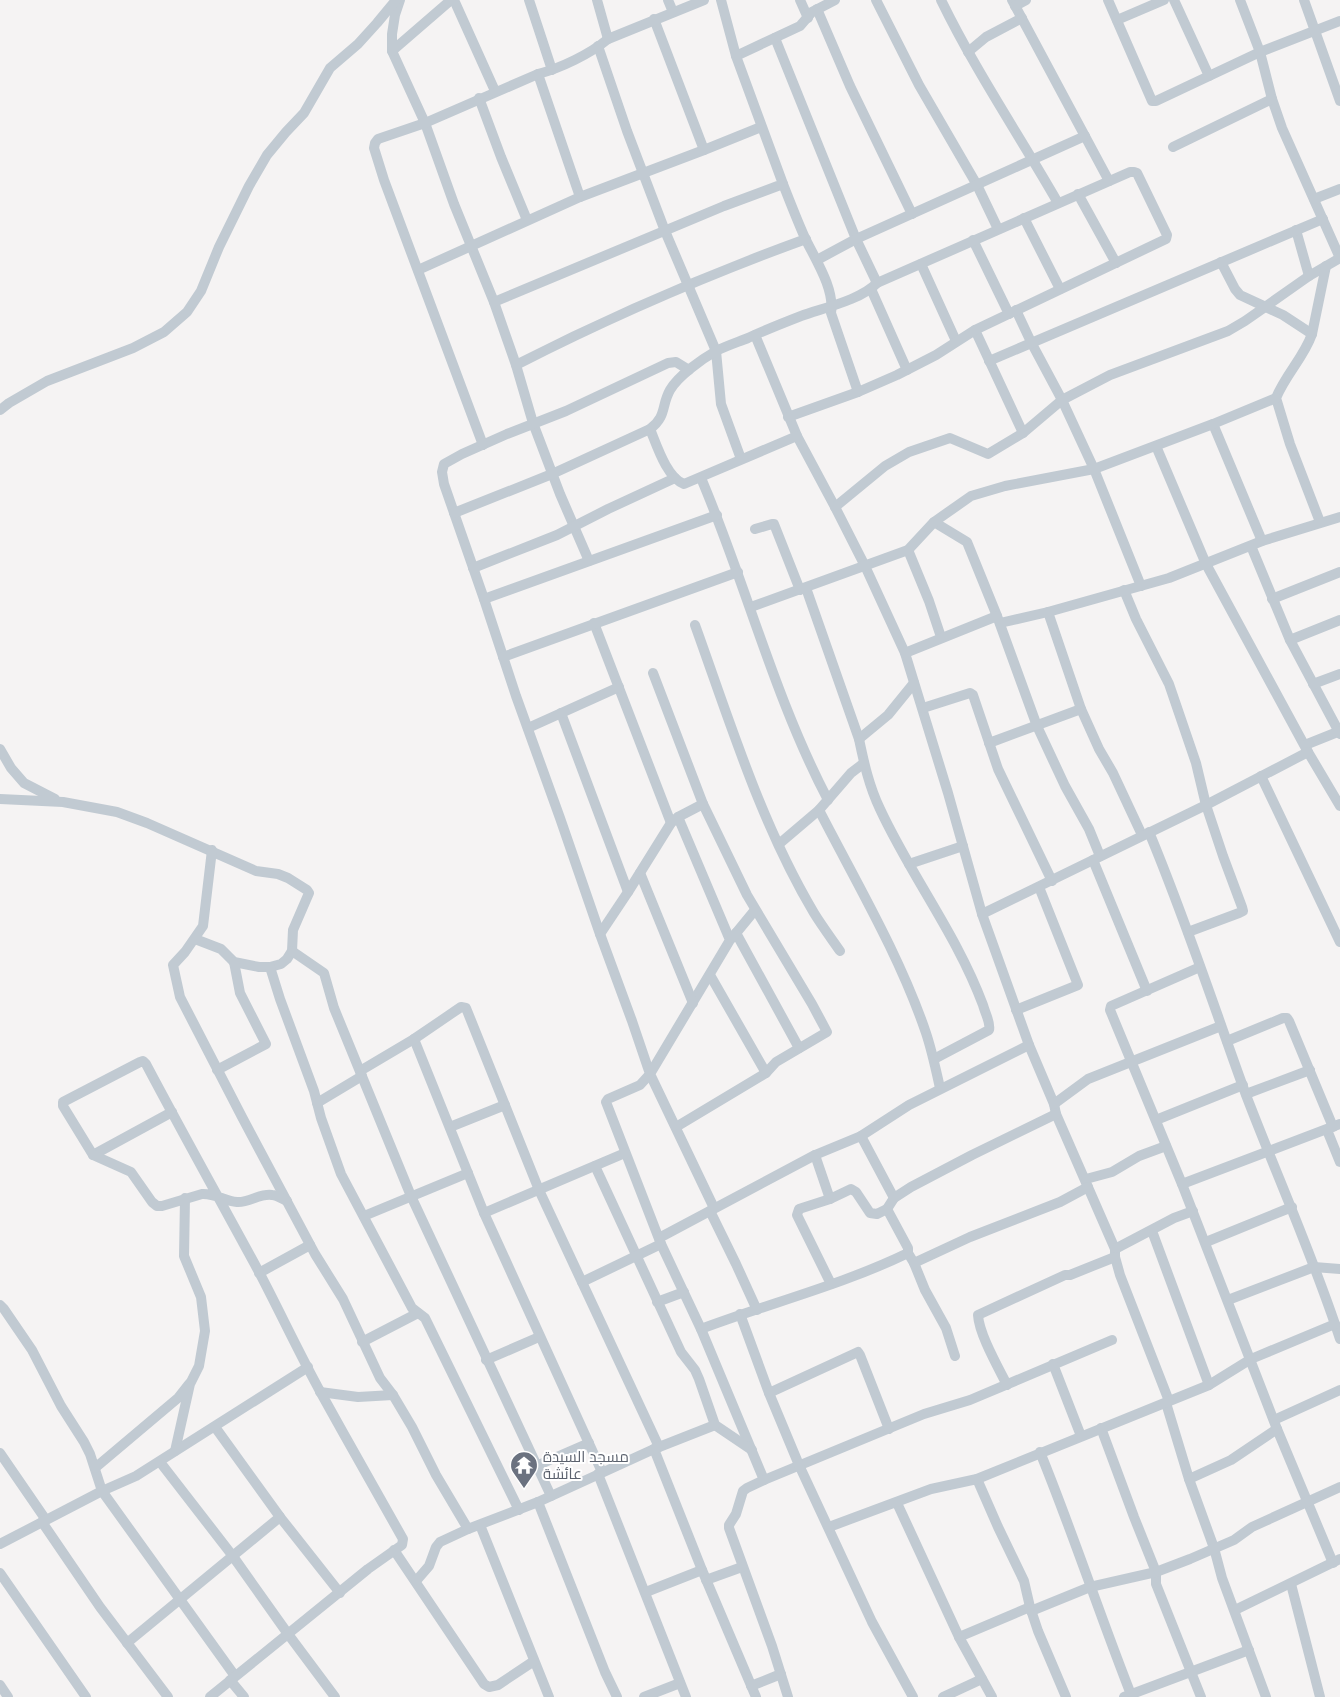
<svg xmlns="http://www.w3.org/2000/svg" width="1340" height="1697" viewBox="0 0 1340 1697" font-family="'Noto Sans',Cairo,sans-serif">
  <rect width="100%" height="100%" fill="#f5f3f3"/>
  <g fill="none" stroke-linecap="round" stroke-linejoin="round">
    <g stroke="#c1cad2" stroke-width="10">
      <polyline points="400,0 395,15 392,34 392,51 425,123 454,204 494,302 516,365 533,423 560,494 589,561"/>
      <polyline points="454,0 495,91"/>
      <polyline points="529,0 552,70"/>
      <polyline points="597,0 608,39"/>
      <polyline points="668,0 673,12"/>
      <polyline points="800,0 808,18"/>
      <polyline points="876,0 919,85 977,185 998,229"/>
      <path d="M941 0C975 70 1019 135 1058 203"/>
      <polyline points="1012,0 1109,181"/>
      <polyline points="1108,0 1152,101 1156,101 1260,52 1340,21"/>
      <polyline points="1174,0 1209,76"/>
      <polyline points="1240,0 1260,52 1272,99 1282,128 1340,258"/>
      <polyline points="1304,0 1340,101"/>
      <polyline points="1015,6 1026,0"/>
      <polyline points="817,9 850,86 912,214"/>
      <polyline points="654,19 704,150"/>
      <polyline points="1117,20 1164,0"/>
      <polyline points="775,38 856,239 877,283"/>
      <polyline points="598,46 627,131 665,231 716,351 721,404 741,459"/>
      <polyline points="392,51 451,0"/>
      <polyline points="968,52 986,37 1022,18"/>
      <polyline points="736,56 800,26 812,12 835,0"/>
      <polyline points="538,74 580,197"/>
      <polyline points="479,98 501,157 527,220"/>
      <polyline points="1173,147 1272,99"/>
      <path d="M783 184C790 202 797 220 805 238 815 259 835 289 831 313L858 392"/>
      <polyline points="1078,194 1116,263"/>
      <polyline points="1314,199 1340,189"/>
      <polyline points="1024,218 1060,289"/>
      <polyline points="1296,230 1309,276"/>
      <polyline points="973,240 1009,314"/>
      <polyline points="817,260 856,239 1085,136"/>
      <polyline points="1221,262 1235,289 1240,295 1283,315 1312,334"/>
      <polyline points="921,264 956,341"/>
      <polyline points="418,270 580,197 704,150 761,127"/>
      <polyline points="871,289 907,370"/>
      <polyline points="494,302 724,206 783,184 736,56 721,0"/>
      <polyline points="1016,310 1031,342 1062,400 1094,469 1141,586"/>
      <polyline points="975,330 1023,433"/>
      <polyline points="755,335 797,436 835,507 865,566 905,653 948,793 982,914 1029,1045 1054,1104 1056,1114 1115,1249 1115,1257 1120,1275 1169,1401"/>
      <polyline points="989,361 1323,219"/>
      <path d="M516 365C610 317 707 275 806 239"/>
      <polyline points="689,370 676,362 668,363 566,411 507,434 462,454 444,464 442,472 444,484 484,599 516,696 560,818 600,934 632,1021 650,1074 640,1085 608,1099 606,1102 661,1244 701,1329 764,1480 924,1414 970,1400 1112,1340"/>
      <polyline points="0,410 9,403 47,381 133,348 164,332 187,312 201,291 219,247 249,186 267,155 286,132 304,113 330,68 358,44 377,23 396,0"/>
      <polyline points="1213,424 1262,541"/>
      <path d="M650 429C657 446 667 478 684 484L797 436"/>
      <path d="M483 445 384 180 374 148 375 143 378 139 425 123 538 74C561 68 590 54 608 39L704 0"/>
      <polyline points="1156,446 1206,564 1308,752 1340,806"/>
      <path d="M701 478C746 584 774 697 828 800"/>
      <polyline points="835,507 885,466 909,452 950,438 988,454 1023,433 1062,400 1110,375 1228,331 1245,321 1309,276 1340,258"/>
      <path d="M454 513 552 474 650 429C667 416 661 406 670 390 678 376 702 359 716 351 726 346 738 342 748 338 765 330 783 323 801 316 823 308 861 300 877 283L1130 172H1134L1137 173 1167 235 1166 239 975 330 936 355 897 375 858 392 788 417"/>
      <polyline points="934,522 967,542 997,616 1037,726 1065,786 1089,829 1100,856"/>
      <path d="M1320 522 1290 444 1276 398C1286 374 1304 357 1312 334L1326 266"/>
      <polyline points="755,529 772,524 774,524 800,590"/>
      <polyline points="1251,546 1290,640 1340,734"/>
      <polyline points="908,550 929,601 941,637"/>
      <polyline points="473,568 557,535 608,509 675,478"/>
      <path d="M806 588 859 739C864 763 869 786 880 809 911 876 957 935 983 1005 985 1013 991 1023 989 1030L934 1059"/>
      <polyline points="1124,590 1136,619 1169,684 1196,763 1206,805 1223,856 1242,907 1243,911 1239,913 1188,932"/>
      <polyline points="484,599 717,515"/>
      <polyline points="1272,599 1340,572"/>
      <polyline points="751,607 908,550 934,522 971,496 1005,486 1094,469 1213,424 1276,398"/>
      <polyline points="1048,612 1081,709 1099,749 1113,773 1142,835"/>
      <polyline points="594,623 671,823"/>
      <polyline points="1000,623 1048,612 1169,578 1262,541 1340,517"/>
      <path d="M695 625C730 722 761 824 814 913 822 926 831 938 840 951"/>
      <polyline points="1290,640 1340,620"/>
      <polyline points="905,653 997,616"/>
      <polyline points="503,657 738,572"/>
      <polyline points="653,673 703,804 747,895 812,1004 827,1032 776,1062 766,1073 676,1127"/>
      <polyline points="1313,684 1340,674"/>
      <polyline points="923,708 970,693 973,695 998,769 1052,881"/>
      <polyline points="561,713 628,892"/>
      <polyline points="528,728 619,687"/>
      <polyline points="859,739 888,715 914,683"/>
      <polyline points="989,743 1081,709"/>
      <polyline points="1305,745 1340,731"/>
      <polyline points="0,749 11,768 24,783 55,799"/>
      <polyline points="1261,776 1340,942"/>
      <polyline points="0,799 63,802 117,812 147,823 256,871 278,874 288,878 307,890 309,893 293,930 292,951 287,959 281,964 270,967 259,967 234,962 221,949 195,939"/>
      <path d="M819 810C856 882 900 956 926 1033 932 1051 936 1070 940 1088"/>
      <polyline points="678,817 730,940 650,1074 714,1208"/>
      <path d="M1149 832C1185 918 1214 1007 1246 1095 1277 1176 1313 1256 1340 1339"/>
      <polyline points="779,844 819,810 851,773 864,763"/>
      <polyline points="212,850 203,926 185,952 173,965 180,997 242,1117 315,1254 343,1299 380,1378 393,1395 412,1427 436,1475 468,1529"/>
      <polyline points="1093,860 1147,991"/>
      <polyline points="909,864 963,846"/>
      <polyline points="640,873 693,1003"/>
      <polyline points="982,914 1206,805 1308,752"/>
      <polyline points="736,933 799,1048"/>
      <polyline points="600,934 628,892 671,823 678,817 703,804"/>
      <polyline points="732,938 755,910"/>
      <polyline points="292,951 324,973 334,1008 411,1196 551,1496"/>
      <polyline points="270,967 280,999 314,1091 321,1118 341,1174 412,1308 425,1318 519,1510"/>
      <polyline points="1200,967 1111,1006 1110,1010 1182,1184 1277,1429 1333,1563"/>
      <polyline points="710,975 766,1073"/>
      <polyline points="1016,1010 1078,985 1039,887"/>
      <polyline points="414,1039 484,1213 602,1472"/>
      <polyline points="1227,1041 1283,1018 1287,1018 1289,1021 1333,1127"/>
      <polyline points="217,1070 266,1044 240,993 234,962"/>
      <polyline points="360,1071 414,1039 461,1007 466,1008 539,1190 659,1447"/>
      <polyline points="1246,1094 1310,1070"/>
      <polyline points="317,1103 362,1076"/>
      <polyline points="1054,1104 1088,1079 1221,1026"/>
      <polyline points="1156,1120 1243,1085"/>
      <polyline points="450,1127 505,1105"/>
      <polyline points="1327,1130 1340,1162"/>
      <polyline points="861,1136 894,1198"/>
      <polyline points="93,1155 172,1112"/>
      <polyline points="815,1155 830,1199"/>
      <polyline points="595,1166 681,1352 695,1370 699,1379 715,1425 752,1450"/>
      <polyline points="1086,1179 1112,1172 1139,1156 1166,1146"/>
      <polyline points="1182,1184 1340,1124"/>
      <polyline points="887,1209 908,1248 908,1253 914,1263 925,1290 946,1328 955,1356"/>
      <polyline points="710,1211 736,1264 757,1310"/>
      <polyline points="484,1213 625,1153"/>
      <polyline points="364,1216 468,1173"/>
      <polyline points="1152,1231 1209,1385"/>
      <polyline points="659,1238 815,1155 861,1136 909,1105 1029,1045"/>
      <polyline points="1206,1242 1292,1207"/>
      <polyline points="1115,1249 1174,1218 1193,1211"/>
      <polyline points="914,1263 970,1237 1060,1202 1088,1187"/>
      <polyline points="259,1273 310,1245"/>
      <polyline points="582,1282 661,1244"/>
      <polyline points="831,1284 797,1215 799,1209 830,1199 851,1189 856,1192 870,1213 877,1214 887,1209 894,1198 911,1187 972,1155 1056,1114"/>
      <polyline points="1228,1300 1314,1267 1340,1269"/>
      <polyline points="657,1302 684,1292"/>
      <polyline points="0,1305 4,1309 32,1350 61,1406 84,1442 90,1454 102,1491 235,1676"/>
      <polyline points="740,1314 769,1393 799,1465 872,1622 913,1697"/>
      <path d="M701 1329C770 1303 842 1285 908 1253"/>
      <polyline points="362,1342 418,1313"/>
      <polyline points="486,1360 539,1337"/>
      <polyline points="1053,1364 1081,1436"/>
      <path d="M1007 1385C998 1367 979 1334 978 1315L1065 1275H1070L1115 1257"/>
      <polyline points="320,1392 358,1397 393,1395"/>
      <polyline points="769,1393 858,1352 860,1355 889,1429"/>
      <polyline points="1166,1403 1189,1479 1214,1548 1222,1578 1266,1697"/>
      <polyline points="1274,1420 1340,1390"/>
      <polyline points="215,1427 280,1517 340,1593"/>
      <polyline points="1101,1428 1134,1517 1156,1572 1156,1584 1201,1697"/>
      <polyline points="654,1449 702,1570 756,1697"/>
      <polyline points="175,1451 190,1384 199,1366 205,1331 201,1297 184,1256 185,1198"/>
      <path d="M1040 1452C1073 1533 1100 1616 1132 1697"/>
      <polyline points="0,1453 46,1520"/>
      <polyline points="160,1462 232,1555 288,1634 335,1697"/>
      <polyline points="536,1466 589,1443"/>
      <polyline points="95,1468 178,1398 189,1384"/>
      <polyline points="598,1474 686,1697"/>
      <polyline points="977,1479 998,1527 1024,1581 1030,1607 1038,1631 1066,1697"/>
      <polyline points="1189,1479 1231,1460 1277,1429"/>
      <polyline points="764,1480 747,1488 743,1491 736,1514 729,1525 729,1528 772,1646 788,1697"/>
      <polyline points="538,1502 605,1672 617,1697"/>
      <polyline points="897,1503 959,1637 992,1697"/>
      <polyline points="42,1522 100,1607 168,1697"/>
      <polyline points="480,1525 549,1697"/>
      <polyline points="829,1527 931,1489 977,1479 1209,1385 1251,1359 1335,1324"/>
      <polyline points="0,1544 102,1491 136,1476 308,1367"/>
      <polyline points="394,1550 484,1684 489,1687 498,1685 534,1661"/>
      <polyline points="0,1573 86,1697"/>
      <polyline points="706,1580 742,1567"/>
      <polyline points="416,1581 429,1566 436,1547 440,1542 468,1529 538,1502 654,1449 715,1425"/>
      <polyline points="1291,1584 1320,1697"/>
      <polyline points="646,1592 702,1570"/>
      <polyline points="1235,1610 1340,1559"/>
      <polyline points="1031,1611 1090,1587 1156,1572 1190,1559 1234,1540 1252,1527 1340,1487"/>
      <polyline points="959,1637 1030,1607"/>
      <polyline points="127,1643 280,1517"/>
      <polyline points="230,1680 244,1697"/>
      <polyline points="0,1685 8,1697"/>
      <polyline points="751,1686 781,1674"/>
      <path d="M210 1697 368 1569 402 1545 403 1539C376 1491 348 1442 321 1393 299 1353 280 1312 259 1272 221 1202 183 1134 146 1064L143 1061 140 1062 63 1102V1106L93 1155 131 1172 152 1202 157 1206H162L202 1194C214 1193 225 1201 237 1202 249 1203 260 1193 272 1195 277 1195 282 1199 287 1201"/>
      <polyline points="644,1697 680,1683"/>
      <polyline points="943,1697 982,1679"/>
      <polyline points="1124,1697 1249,1650"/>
    </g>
  </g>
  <defs>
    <g id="temple-pin" transform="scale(1.4375)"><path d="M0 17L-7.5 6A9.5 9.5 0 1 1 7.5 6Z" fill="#6b7280" stroke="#fff"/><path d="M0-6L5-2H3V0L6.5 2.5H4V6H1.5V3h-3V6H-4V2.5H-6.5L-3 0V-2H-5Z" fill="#fff"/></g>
  </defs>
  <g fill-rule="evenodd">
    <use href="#temple-pin" x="524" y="1465"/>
  </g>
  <g text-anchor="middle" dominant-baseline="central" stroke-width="4" stroke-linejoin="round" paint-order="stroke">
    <g font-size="15" fill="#5b616d" stroke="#fff" text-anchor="start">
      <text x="543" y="1456">مسجد السيدة<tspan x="543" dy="17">عائشة</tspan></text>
    </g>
  </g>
</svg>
